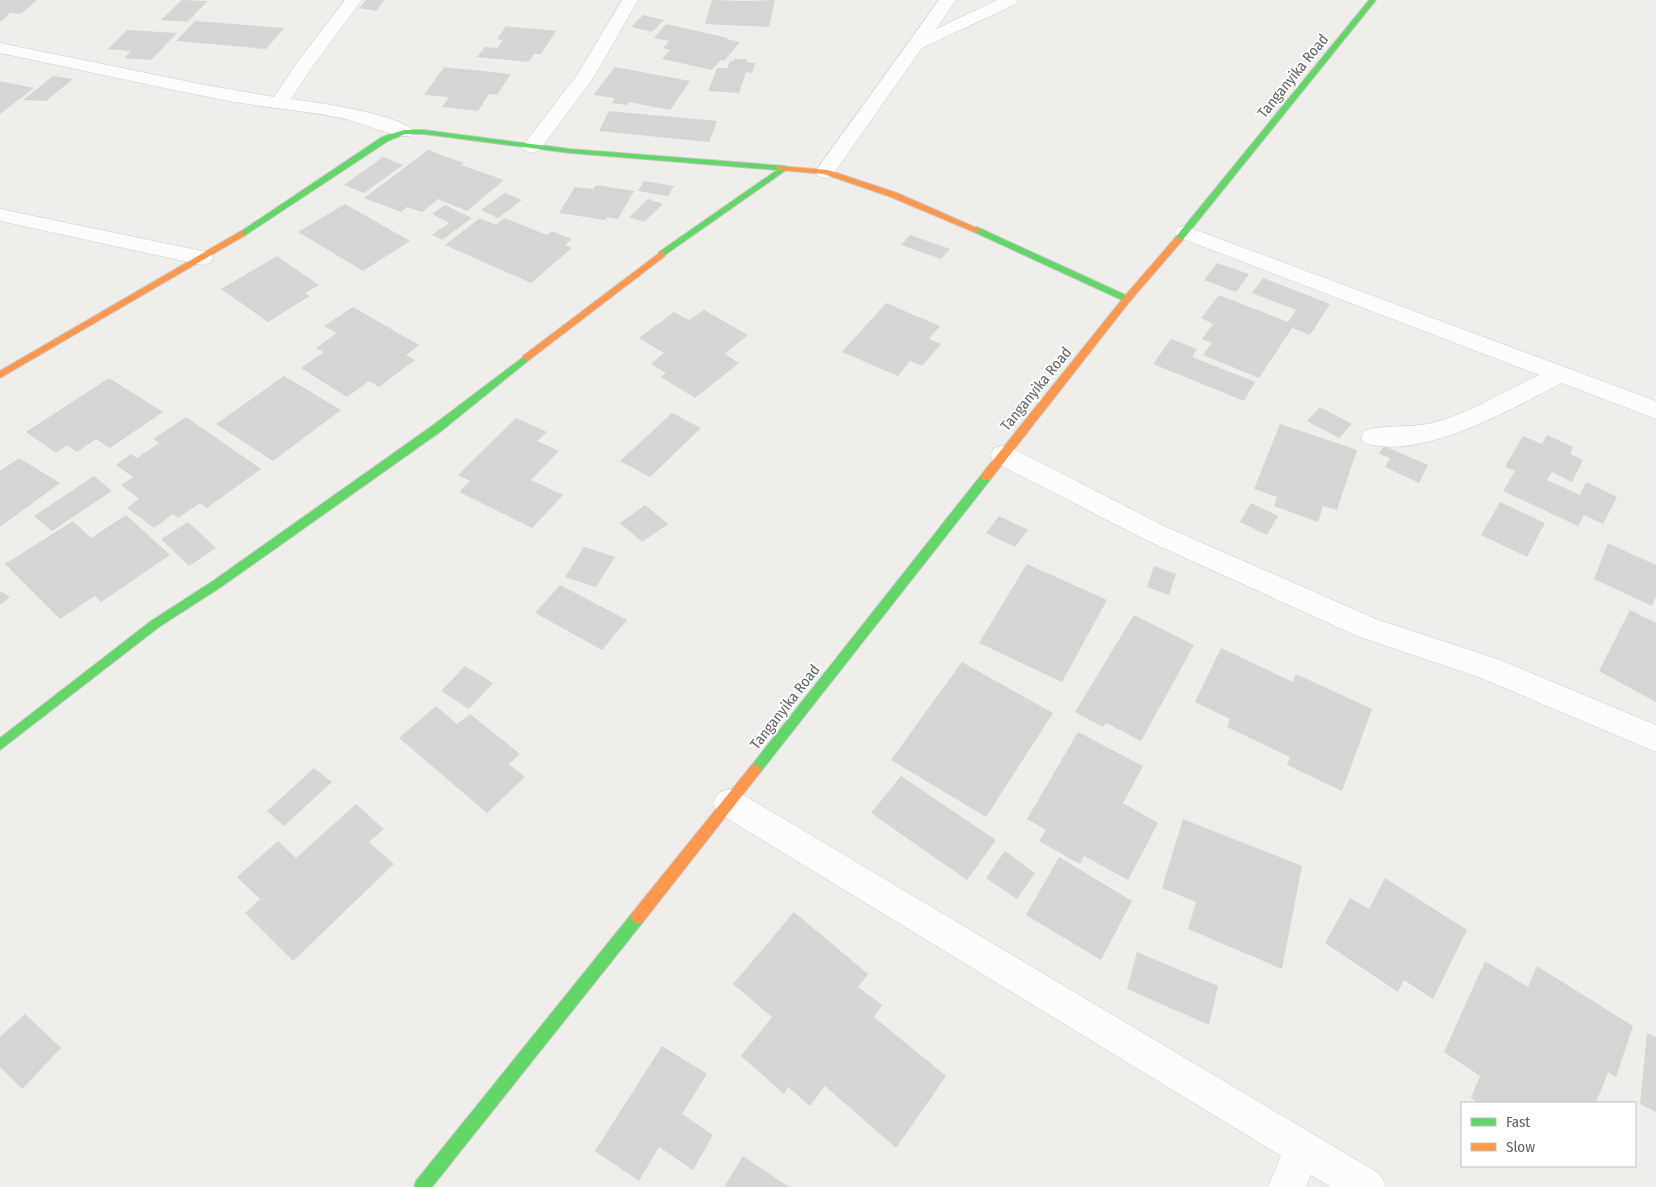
<svg xmlns="http://www.w3.org/2000/svg" width="1656" height="1187" viewBox="0 0 1656 1187" font-family="'Fira Sans Condensed',sans-serif">
  <rect width="100%" height="100%" fill="#efeeea"/>
  <g fill="#d6d5d3">
    <polygon points="0,0 37,0 21,14 10,13 2,21 0,21"/>
    <polygon points="182,0 208,1 187,22 161,20"/>
    <polygon points="366,0 385,0 376,11 359,8"/>
    <polygon points="712,0 747,1 775,0 769,27 705,24"/>
    <polygon points="643,15 664,20 652,32 631,27"/>
    <polygon points="195,21 284,28 266,49 176,41"/>
    <polygon points="666,24 728,38 726,39 740,42 724,61 721,60 712,70 662,59 670,50 663,48 669,41 654,38"/>
    <polygon points="506,26 556,31 541,54 534,54 528,62 477,57 485,47 497,48 503,40 497,39"/>
    <polygon points="127,30 177,33 151,60 124,58 131,51 108,49"/>
    <polygon points="735,59 747,59 746,62 755,63 752,73 746,72 739,93 708,91 717,68 727,68 730,61 734,61"/>
    <polygon points="444,67 511,74 497,95 489,94 478,111 442,107 449,97 424,95"/>
    <polygon points="615,67 690,81 670,110 629,102 627,105 612,103 615,98 593,95"/>
    <polygon points="53,76 73,79 46,101 23,100"/>
    <polygon points="0,81 34,88 0,114"/>
    <polygon points="609,111 717,121 709,142 599,131"/>
    <polygon points="428,150 464,163 461,165 504,180 467,211 438,199 422,212 407,207 401,212 364,198"/>
    <polygon points="383,157 403,165 364,193 344,185"/>
    <polygon points="644,181 674,186 668,196 638,191"/>
    <polygon points="596,185 634,191 618,219 607,217 605,220 559,213 575,187 593,189"/>
    <polygon points="505,193 522,200 498,218 481,210"/>
    <polygon points="648,199 663,204 644,222 629,217"/>
    <polygon points="345,204 410,241 363,271 298,232"/>
    <polygon points="445,205 472,218 442,240 432,235 449,223 432,214"/>
    <polygon points="480,218 496,225 505,218 547,235 552,231 572,239 565,245 572,248 531,283 445,245"/>
    <polygon points="910,235 950,249 941,259 901,245"/>
    <polygon points="277,256 319,285 305,293 310,296 268,322 221,289"/>
    <polygon points="1217,263 1249,274 1236,292 1204,280"/>
    <polygon points="1263,278 1330,304 1310,335 1292,328 1259,378 1203,355 1212,343 1202,339 1213,324 1201,318 1219,295 1288,322 1296,310 1252,293"/>
    <polygon points="886,303 940,326 929,339 941,344 922,366 910,361 898,376 842,352"/>
    <polygon points="353,307 419,345 406,355 415,360 379,387 369,381 347,397 301,368 324,352 316,348 337,333 324,326"/>
    <polygon points="704,310 748,335 725,354 739,363 695,398 661,377 666,373 651,364 664,353 639,338 674,312 689,320"/>
    <polygon points="1171,339 1197,349 1192,357 1255,382 1244,401 1153,364"/>
    <polygon points="284,376 341,410 273,461 216,424"/>
    <polygon points="109,378 163,412 110,448 96,439 77,452 67,445 56,453 26,432"/>
    <polygon points="1320,407 1352,424 1339,438 1307,421"/>
    <polygon points="672,413 701,428 650,477 620,461"/>
    <polygon points="186,417 261,469 207,508 200,503 178,518 173,514 154,528 127,508 139,499 121,485 133,477 116,465 131,454 137,458 159,443 153,439"/>
    <polygon points="516,418 547,432 537,441 559,451 531,480 563,495 532,528 459,492 470,481 458,475"/>
    <polygon points="1280,424 1357,450 1337,510 1323,506 1318,522 1274,506 1277,497 1254,489"/>
    <polygon points="1547,435 1573,447 1570,454 1583,460 1572,482 1552,472 1547,480 1580,495 1586,482 1617,497 1603,524 1584,515 1578,526 1503,491 1515,471 1505,467 1523,436 1542,444"/>
    <polygon points="1384,446 1428,465 1419,483 1385,467 1390,458 1379,454"/>
    <polygon points="19,458 60,483 0,527 0,471"/>
    <polygon points="94,476 112,491 52,531 34,516"/>
    <polygon points="1500,502 1545,523 1527,557 1481,535"/>
    <polygon points="1251,503 1278,516 1267,535 1240,522"/>
    <polygon points="645,505 668,524 642,542 620,523"/>
    <polygon points="126,515 170,555 101,602 95,596 60,619 5,564 73,521 91,538"/>
    <polygon points="999,516 1028,530 1015,547 986,533"/>
    <polygon points="188,522 216,548 189,566 161,539"/>
    <polygon points="1608,543 1656,565 1656,596 1652,606 1594,579"/>
    <polygon points="584,547 615,557 596,587 565,577"/>
    <polygon points="1027,564 1107,600 1062,682 979,643"/>
    <polygon points="1154,566 1176,574 1169,595 1147,587"/>
    <polygon points="560,585 627,620 602,650 535,613"/>
    <polygon points="0,591 10,597 0,605"/>
    <polygon points="1630,610 1656,623 1656,702 1599,671"/>
    <polygon points="1134,615 1194,645 1141,741 1106,723 1103,727 1075,712"/>
    <polygon points="1221,648 1293,682 1296,674 1372,709 1342,791 1287,765 1290,757 1227,727 1230,719 1195,702"/>
    <polygon points="962,662 1053,713 986,817 891,760"/>
    <polygon points="465,666 493,683 469,709 441,691"/>
    <polygon points="436,706 457,724 470,714 520,754 509,764 525,777 487,813 399,738"/>
    <polygon points="1078,732 1143,766 1123,803 1158,823 1128,880 1084,856 1080,864 1039,841 1046,830 1027,819"/>
    <polygon points="314,768 332,782 284,826 267,811"/>
    <polygon points="901,776 996,840 967,880 871,813"/>
    <polygon points="356,804 384,829 369,842 394,864 293,961 245,913 260,899 237,877 278,841 296,858"/>
    <polygon points="1183,819 1302,866 1282,969 1188,929 1196,902 1162,888"/>
    <polygon points="1005,851 1035,873 1017,899 986,878"/>
    <polygon points="1059,857 1132,901 1101,960 1026,915"/>
    <polygon points="1385,878 1467,930 1433,999 1404,980 1398,992 1325,943 1350,898 1369,909"/>
    <polygon points="794,912 868,974 858,987 882,1005 874,1017 946,1076 896,1148 825,1086 810,1106 788,1087 784,1094 741,1056 772,1017 733,984"/>
    <polygon points="1137,952 1218,986 1209,1025 1127,989"/>
    <polygon points="1485,961 1528,987 1537,966 1633,1026 1616,1077 1608,1072 1596,1103 1478,1103 1471,1098 1480,1076 1444,1052"/>
    <polygon points="25,1014 61,1048 22,1089 0,1067 0,1037"/>
    <polygon points="1647,1033 1656,1037 1656,1112 1640,1104"/>
    <polygon points="662,1046 707,1074 682,1114 713,1135 693,1170 659,1147 639,1181 595,1151"/>
    <polygon points="743,1156 789,1187 724,1187"/>
  </g>
  <g fill="none" stroke-linecap="round" stroke-linejoin="round">
    <g stroke="#cbcccc" stroke-width="1">
      <g id="street">
        <path d="M345 0H362L310 70 291 99C315 102 401 114 414 132L411 136C398 139 359 122 342 118 306 111 270 108 234 102 156 87 78 69 0 53V43L205 85 274 97 296 64Z"/>
        <polygon points="622,0 638,0 594,77 539,151 532,153 525,151 522,147 577,75"/>
        <polygon points="939,0 956,0 936,29 997,0 1018,0 1016,4 922,48 832,176 825,178 818,176 815,172"/>
        <polygon points="0,209 202,251 210,253 213,258 210,263 202,265 0,221"/>
        <path d="M1185 226 1656 401V419L1562 383C1510 409 1423 461 1364 443L1361 437 1364 431C1385 424 1411 428 1433 423 1468 414 1507 390 1539 375L1178 237 1174 232 1178 227Z"/>
        <polygon points="1003,446 1012,448 1166,527 1376,619 1500,660 1656,725 1656,752 1481,678 1357,636 1148,541 994,462 990,455 994,448"/>
        <polygon points="729,789 740,793 1380,1174 1386,1187 1331,1187 1311,1175 1306,1187 1268,1187 1281,1156 718,813 713,803 718,793"/>
      </g>
    </g>
    <g stroke="#cacacb" stroke-width="2">
      <g id="fast">
        <polygon points="1369,0 1376,0 1181,242 1175,242 1175,238"/>
        <polygon points="404,130 424,130 570,149 785,166 789,168 662,257 659,256 659,252 777,170 570,153 424,134 405,134 388,141 244,236 241,237 237,234 382,137"/>
        <polygon points="977,227 1130,297 1132,299 1130,301 1124,301 974,232 974,228"/>
        <polygon points="526,355 531,358 529,360 440,432 221,587 159,627 0,750 0,738 151,621 213,581 432,426"/>
        <polygon points="986,473 990,474 991,477 990,480 759,774 755,776 751,774 749,770 751,766 982,474"/>
        <polygon points="638,910 643,912 645,917 643,922 432,1187 414,1187 416,1181 633,912"/>
      </g>
    </g>
    <g stroke="#cacacb" stroke-width="2">
      <g id="slow">
        <polygon points="777,166 828,170 897,193 981,230 980,232 974,232 891,197 824,174 780,170 776,168"/>
        <polygon points="241,231 245,234 244,236 0,378 0,371"/>
        <polygon points="1178,237 1182,240 1181,242 1130,301 990,480 982,480 981,477 982,474 1124,297 1175,238"/>
        <polygon points="662,251 665,252 665,256 529,360 523,360 523,356"/>
        <polygon points="755,764 759,766 761,770 759,774 643,922 638,924 633,922 631,917 633,912 751,766"/>
      </g>
    </g>
    <use href="#street" fill="#fdfcfc" fill-rule="evenodd"/>
    <use href="#fast" fill="#63d668" fill-rule="evenodd"/>
    <use href="#slow" fill="#ff974d" fill-rule="evenodd"/>
  </g>
  <g text-anchor="middle" dominant-baseline="central" stroke-width="4" stroke-linejoin="round" paint-order="stroke">
    <g font-size="15" fill="#5f6368" stroke="#fff">
      <text transform="translate(1293 76) rotate(-51)">Tanganyika Road</text>
      <text transform="translate(1036 389) rotate(-51)">Tanganyika Road</text>
      <text transform="translate(785 707) rotate(-52)">Tanganyika Road</text>
    </g>
  </g>
  <rect x="1461" y="1102" width="175" height="65" fill="#ffffff" stroke="#bfc1c3"/>
  <rect x="1471" y="1118" width="25" height="8" fill="#63d668" stroke="#bfc1c3"/>
  <text x="1506" y="1127" font-size="15" fill="#5f6368">Fast</text>
  <rect x="1471" y="1143" width="25" height="8" fill="#ff974d" stroke="#bfc1c3"/>
  <text x="1506" y="1152" font-size="15" fill="#5f6368">Slow</text>
</svg>
